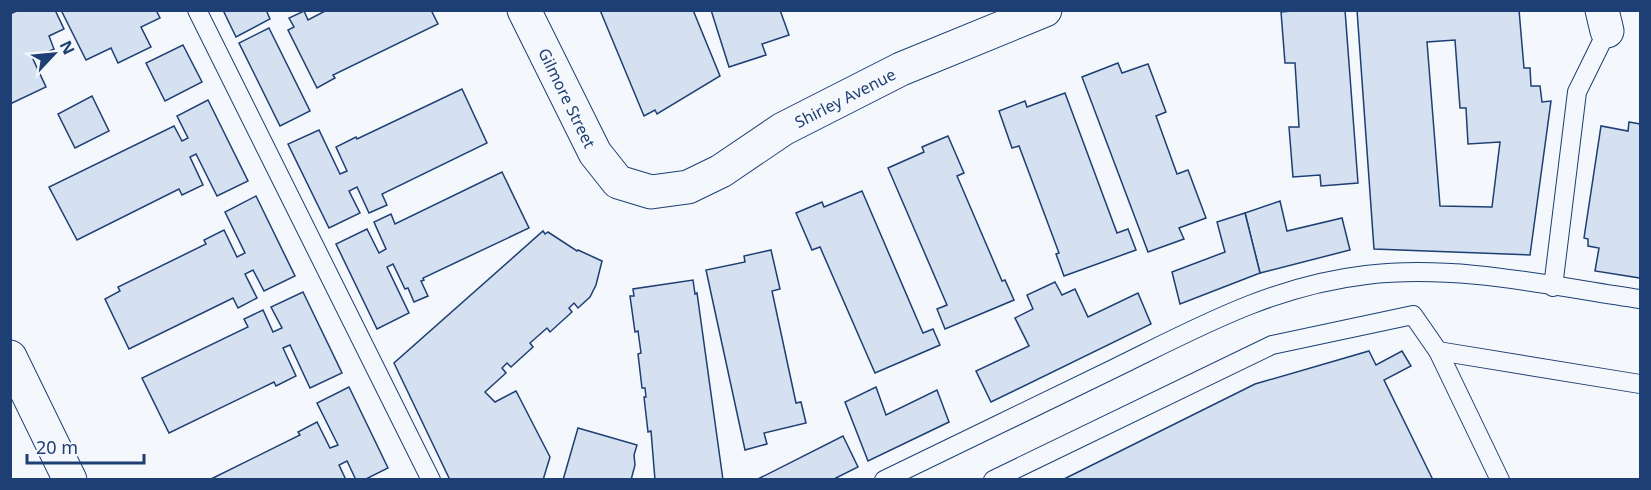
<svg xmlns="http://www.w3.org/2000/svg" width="1651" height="490" viewBox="0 0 1651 490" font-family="'Noto Sans',sans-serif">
  <rect width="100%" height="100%" fill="#f4f7fb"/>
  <g fill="#d5e0f0" stroke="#1d3f73" stroke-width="1.5" fill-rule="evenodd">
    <polygon points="19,10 55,10 64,29 49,36 54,49 33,59 46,87 10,104 10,14"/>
    <polygon points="61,10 156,10 160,18 141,27 151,47 118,63 111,48 86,60"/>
    <polygon points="223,10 266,10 270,19 236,37"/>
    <polygon points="327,10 431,10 438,24 333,75 335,78 317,88 288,30 294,27 289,18 304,11 308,20"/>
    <polygon points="600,10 693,10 720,76 657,114 655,110 644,116"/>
    <polygon points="711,10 780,10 789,35 762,44 766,55 729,67"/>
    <polygon points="1302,10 1345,10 1358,183 1321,186 1320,175 1293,177 1289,127 1299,127 1295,63 1285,63 1281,12"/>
    <path d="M1357 10H1519L1524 68H1530L1531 86H1540L1542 102 1551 101 1530 255 1374 249ZM1455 40 1460 108H1466L1468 144 1500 142 1492 207 1440 206 1427 42Z"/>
    <polygon points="269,28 310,111 280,126 239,43"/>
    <polygon points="183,45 202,82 165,101 146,63"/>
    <polygon points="1118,63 1122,73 1148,64 1166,112 1156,116 1177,174 1188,170 1206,218 1179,228 1184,239 1148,252 1082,77"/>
    <polygon points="462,89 487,143 382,194 387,205 369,213 357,187 349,191 360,213 329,228 288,144 319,130 340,174 347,171 336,147 356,137 357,139"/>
    <polygon points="1065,93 1117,233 1128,229 1136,250 1064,276 1056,254 1059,253 1019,146 1012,148 999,111 1025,101 1027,107"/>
    <polygon points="92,96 109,131 75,148 58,114"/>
    <polygon points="208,100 248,181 217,196 196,154 190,157 203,185 182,195 179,189 77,240 49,187 174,126 182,141 188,138 177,116"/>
    <polygon points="1629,122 1640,124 1640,278 1595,271 1599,248 1588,246 1588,239 1584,238 1601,126 1628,131"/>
    <polygon points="948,136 964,173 957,176 1002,281 1005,280 1014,300 945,329 937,309 947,305 888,168 924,152 922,147"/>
    <polygon points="502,172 529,228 423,278 424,280 421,281 428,296 414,302 408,288 405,289 393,264 387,267 409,313 377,329 336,244 367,229 379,253 386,249 374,222 391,214 395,224"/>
    <polygon points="862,191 923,333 933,329 940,345 875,373 820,247 812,250 796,213 822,202 824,207"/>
    <polygon points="256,196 295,276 264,291 253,270 245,274 257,298 238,308 233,298 129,349 105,299 120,291 118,287 206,244 204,240 224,230 237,257 245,253 225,212"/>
    <polygon points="1280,201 1287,231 1342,218 1350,250 1260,273 1245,213"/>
    <polygon points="1245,213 1260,273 1180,304 1172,272 1225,252 1217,222"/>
    <polygon points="543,231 545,234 548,232 577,251 578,250 602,261 596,285 590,297 578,308 574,303 569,308 572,312 550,332 547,328 530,343 533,347 511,367 507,363 502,368 506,373 485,392 495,402 516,391 550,457 543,480 450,480 394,363"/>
    <polygon points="771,250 780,289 772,291 796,403 801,402 806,423 764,433 767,444 745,450 706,270 745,262 744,256"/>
    <polygon points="693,280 695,294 697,293 723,480 655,480 651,431 648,432 644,397 646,397 645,388 642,388 638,354 641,353 638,331 635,332 630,296 634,296 633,289"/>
    <polygon points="1055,282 1062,295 1075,289 1088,317 1138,293 1151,324 991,402 976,371 1029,346 1015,318 1033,309 1027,295"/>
    <polygon points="303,292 342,373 310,388 290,345 283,348 296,376 276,386 274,382 169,433 142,378 248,327 244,319 263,310 273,332 282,328 271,307"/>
    <polygon points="1369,351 1376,365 1402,351 1411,366 1384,380 1433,480 1062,480 1255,384"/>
    <polygon points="349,387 388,468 364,480 356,480 347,461 339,465 346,480 209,480 300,435 298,432 317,422 330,448 338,445 317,403"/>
    <polygon points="876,387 886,415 937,390 949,422 868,461 845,402"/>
    <polygon points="578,428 637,445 634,455 635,465 631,480 563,480"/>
    <polygon points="843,436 858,467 832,480 756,480"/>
  </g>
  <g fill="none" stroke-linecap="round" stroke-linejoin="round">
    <g stroke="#1d3f73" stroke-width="20">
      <g id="lane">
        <polyline points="197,10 431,480"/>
        <polyline points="1553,287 1577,92 1607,31"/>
        <polyline points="1438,351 1640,384"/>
        <path d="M884 480C960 443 1037 406 1113 369 1197 328 1271 286 1366 275 1458 264 1550 286 1640 299"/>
        <polyline points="993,480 1272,345 1413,315 1438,351 1500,480"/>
      </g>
    </g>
    <g stroke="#1d3f73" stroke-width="35">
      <g id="street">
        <polyline points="524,10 595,153 618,182 651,192 688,187 721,171 783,129 901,69 1045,10"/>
        <polyline points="1602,10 1607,31"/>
      </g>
    </g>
    <g stroke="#1d3f73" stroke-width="35">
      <polyline id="primary" points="10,357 70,480"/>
    </g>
    <use href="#lane" stroke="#f4f7fb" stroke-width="18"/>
    <use href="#street" stroke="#f4f7fb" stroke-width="33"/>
    <use href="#primary" stroke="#f4f7fb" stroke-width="33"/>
  </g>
  <g text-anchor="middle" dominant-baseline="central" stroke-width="4.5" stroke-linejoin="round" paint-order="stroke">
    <g font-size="16" fill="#1d3f73" stroke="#f4f7fb">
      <text transform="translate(567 98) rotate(64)">Gilmore Street</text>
      <text transform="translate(845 98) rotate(-27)">Shirley Avenue</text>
    </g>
  </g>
  <rect width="1651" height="490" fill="none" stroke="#1d3f73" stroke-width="24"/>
  <g transform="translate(54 54) rotate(64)" stroke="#f4f7fb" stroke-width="4.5" paint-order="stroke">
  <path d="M0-4.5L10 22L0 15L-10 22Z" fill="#1d3f73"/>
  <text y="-9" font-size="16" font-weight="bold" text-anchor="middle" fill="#1d3f73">N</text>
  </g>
  <path d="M27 454v9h117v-9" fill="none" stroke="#1d3f73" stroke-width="3"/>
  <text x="36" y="454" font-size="18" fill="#1d3f73" stroke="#f4f7fb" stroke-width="4.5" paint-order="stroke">20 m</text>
</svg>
